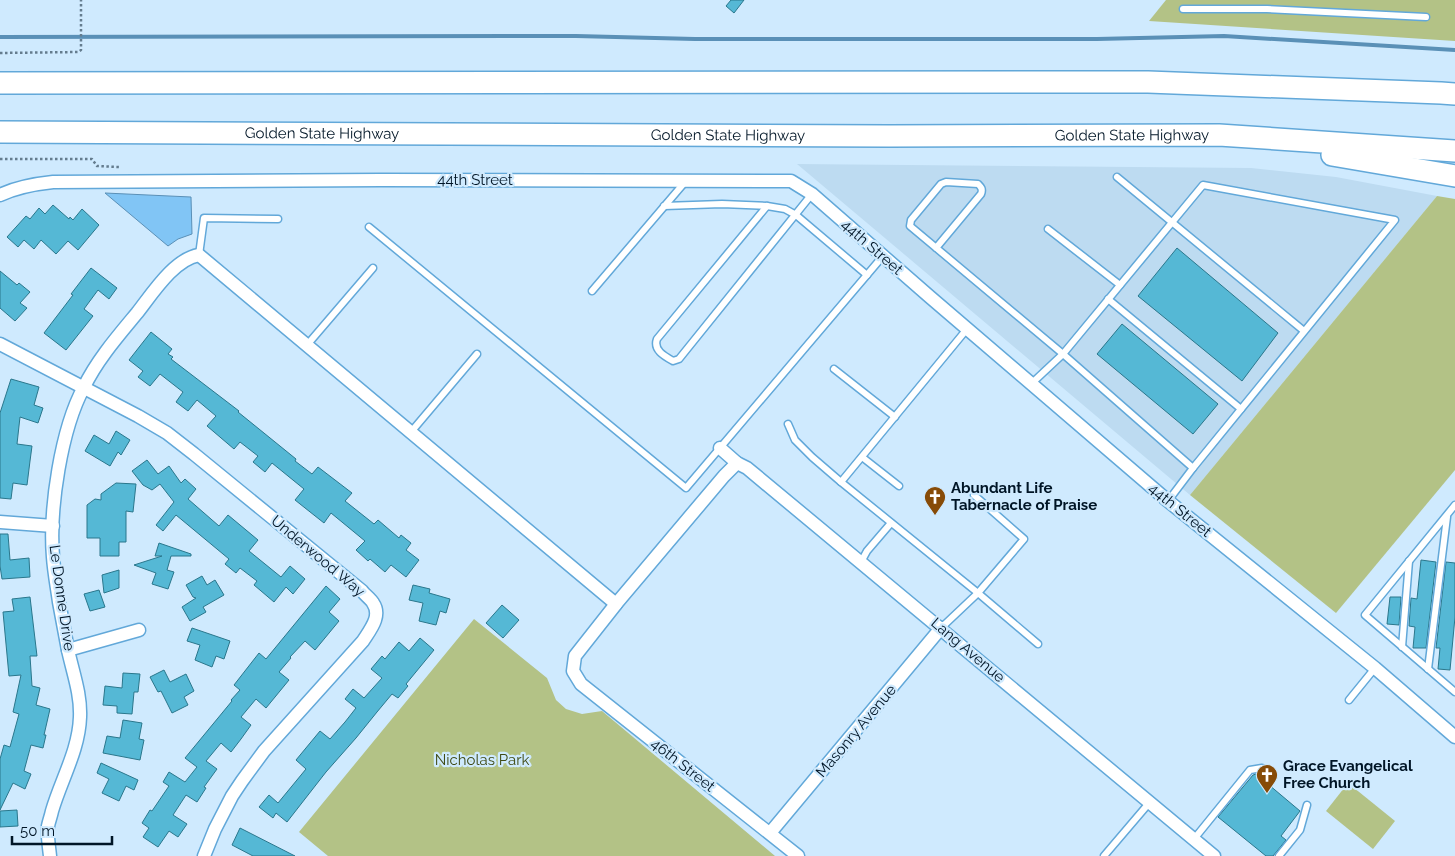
<svg xmlns="http://www.w3.org/2000/svg" width="1455" height="856" viewBox="0 0 1455 856" font-family="Raleway,sans-serif">
  <rect width="100%" height="100%" fill="#cfeafe"/>
  <polygon fill="#bddbf1" points="797,164 1251,168 1336,177 1437,196 1190,495"/>
  <g fill="#b3c286">
    <polygon points="1166,0 1455,0 1455,41 1149,21"/>
    <polygon points="1437,196 1455,199 1455,470 1336,613 1190,495"/>
    <polygon points="474,619 547,678 556,700 566,709 582,714 602,711 775,856 328,856 299,832"/>
    <polygon points="1348,783 1395,821 1373,849 1326,811"/>
  </g>
  <polygon fill="#81c5f5" stroke="#5a90b7" points="105,193 191,197 192,234 178,239 168,246"/>
  <g fill="none" stroke-linecap="round" stroke-linejoin="round">
    <polyline stroke="#5a90b7" stroke-width="4" points="0,37 576,36 695,39 1097,39 1224,36 1455,50"/>
  </g>
  <g fill="#55b8d5" stroke="#2a778c">
    <polygon points="731,0 744,0 734,13 726,6"/>
    <polygon points="53,205 69,219 70,217 73,220 82,209 99,225 78,250 68,241 56,254 41,240 34,249 24,240 18,247 7,237 26,216 30,219 39,208 45,214"/>
    <polygon points="1177,248 1278,333 1242,381 1138,296"/>
    <polygon points="91,268 117,288 109,299 98,290 84,309 93,316 66,350 44,333 73,295 71,294"/>
    <polygon points="0,271 17,285 19,283 30,292 20,303 27,308 15,321 0,308"/>
    <polygon points="1122,324 1218,404 1193,434 1097,354"/>
    <polygon points="151,332 172,349 168,354 173,357 171,359 239,411 238,412 296,459 295,461 312,474 318,467 352,493 345,501 374,524 378,520 399,538 401,535 411,543 406,550 419,560 406,577 391,565 385,572 370,559 368,561 356,550 365,541 331,513 324,523 295,500 304,489 272,463 265,472 253,462 258,456 240,442 234,449 207,426 216,416 197,400 188,411 176,402 183,392 160,374 150,386 138,377 143,371 129,360"/>
    <polygon points="11,379 39,387 34,405 43,408 38,423 20,417 17,444 32,446 30,461 27,485 13,483 11,499 0,498 0,413"/>
    <polygon points="116,431 130,440 121,455 118,452 110,466 85,451 94,435 109,444"/>
    <polygon points="147,460 158,474 169,466 181,483 185,479 196,489 188,499 219,526 228,515 258,540 249,551 281,577 290,566 305,579 293,594 286,587 274,602 254,585 257,581 240,568 236,573 225,564 229,559 176,515 163,531 156,525 174,502 160,484 152,490 143,485 132,471"/>
    <polygon points="116,483 136,484 133,512 126,511 126,542 119,542 119,556 100,556 100,538 87,538 87,505 95,499 101,500 101,494"/>
    <polygon points="0,534 8,534 10,560 29,558 30,577 2,579 0,566"/>
    <polygon points="159,543 191,554 191,556 171,556 167,570 174,572 168,589 152,584 156,573 134,565 162,556 155,556"/>
    <polygon points="1421,560 1436,562 1426,648 1413,648 1415,627 1409,626 1411,598 1417,599"/>
    <polygon points="1446,562 1455,563 1455,617 1450,670 1438,669 1440,648 1436,648"/>
    <polygon points="119,570 119,588 104,593 102,575"/>
    <polygon points="202,576 207,585 215,580 224,595 203,607 206,612 190,621 182,607 196,598 193,597 186,585"/>
    <polygon points="413,585 430,589 429,593 450,599 446,613 440,611 436,625 419,621 423,603 409,600"/>
    <polygon points="326,586 340,599 329,612 339,621 315,650 305,641 290,657 291,658 279,672 289,680 266,708 256,699 241,717 251,725 241,739 231,752 221,743 206,761 217,769 204,787 206,788 197,802 186,795 173,815 187,824 178,837 169,831 158,847 143,837 149,828 142,823 150,810 152,811 169,786 163,782 169,772 185,782 197,767 185,758 232,701 231,700 240,690 234,685 259,653 266,659"/>
    <polygon points="99,590 105,607 90,611 84,594"/>
    <polygon points="30,597 37,656 30,656 32,686 40,688 36,705 50,709 44,735 46,735 43,748 31,745 24,771 31,774 25,789 13,783 0,810 0,759 4,745 10,747 19,714 13,712 21,675 9,676 3,612 14,611 12,599"/>
    <polygon points="1390,597 1401,597 1399,625 1387,624"/>
    <polygon points="502,605 519,620 503,638 486,623"/>
    <polygon points="192,628 230,641 224,659 216,656 212,667 195,660 200,645 187,641"/>
    <polygon points="420,638 434,650 406,684 408,686 398,698 392,694 377,712 356,738 326,772 287,822 276,813 273,818 259,807 269,795 278,803 306,769 296,760 320,731 330,739 345,722 356,708 345,699 353,689 364,698 382,678 371,669 382,656 385,659 399,642 409,651"/>
    <polygon points="164,670 170,682 186,674 194,691 184,697 188,705 172,713 161,691 158,692 150,677"/>
    <polygon points="123,673 140,674 138,692 134,692 132,714 117,713 117,706 103,705 105,686 122,688"/>
    <polygon points="123,720 142,723 139,739 144,740 140,760 103,753 107,736 120,738"/>
    <polygon points="101,763 138,780 134,790 126,786 119,801 102,793 109,779 97,773"/>
    <polygon points="1256,774 1300,811 1281,836 1286,840 1273,856 1266,856 1218,817 1253,775"/>
    <polygon points="17,810 18,826 0,827 0,811"/>
    <polygon points="240,828 295,856 253,856 232,845"/>
  </g>
  <g fill="none" stroke-linecap="round" stroke-linejoin="round">
    <g stroke="#62a8d9" stroke-width="9">
      <g id="service">
        <polyline points="1183,9 1267,9 1426,17"/>
        <polyline points="1117,177 1304,331"/>
        <polyline points="664,206 722,204 767,206 785,209 796,215 867,275"/>
        <path d="M767 206 657 339C653 350 664 356 673 361L679 359 812 194"/>
        <polyline points="369,227 686,488 883,256"/>
        <polyline points="1048,229 1120,285"/>
        <path d="M936 248 981 194C983 189 981 187 978 184L946 182 941 184 911 220 910 226 1063 354 1193 468"/>
        <polyline points="199,255 204,218 278,219"/>
        <polyline points="592,291 685,182"/>
        <polyline points="1108,299 1241,409"/>
        <polyline points="307,345 373,268"/>
        <polyline points="834,369 895,417"/>
        <polyline points="1031,384 1063,354 1203,185 1395,220 1193,468 1168,501"/>
        <polyline points="788,424 795,440 812,457 841,482 978,593 1038,644"/>
        <polyline points="411,432 477,354"/>
        <polyline points="862,457 899,486"/>
        <polyline points="841,482 967,329"/>
        <polyline points="1455,505 1365,615 1455,692"/>
        <polyline points="861,562 867,551 891,523"/>
        <polyline points="941,628 978,593 1024,539 974,495"/>
        <polyline points="1402,647 1409,561"/>
        <polyline points="1428,669 1447,517"/>
        <polyline points="1349,700 1375,668"/>
        <polyline points="1194,839 1250,770 1262,768"/>
        <polyline points="1104,856 1150,802"/>
        <polyline points="1279,856 1300,830 1307,805"/>
      </g>
    </g>
    <g stroke="#62a8d9" stroke-width="15">
      <g id="minor">
        <path d="M0 195C17 187 34 184 53 182L381 180 791 181 812 194 930 297 1168 501 1375 668 1455 737"/>
        <path d="M0 344 138 416 167 433 194 454 362 591C365 595 371 599 373 603 382 616 370 630 363 641L264 751 242 781 232 796 215 829 204 856"/>
        <polyline points="720,448 737,463 747,468 1214,856"/>
        <polyline points="737,463 724,476 616,604 575,656 573,671 581,684 798,856"/>
        <polyline points="0,522 53,526"/>
        <polyline points="68,650 139,630"/>
        <polyline points="770,833 941,628"/>
        <path d="M50 856C49 846 47 836 48 826 49 821 51 816 52 811 61 780 79 750 80 717 81 694 73 673 68 650 65 634 62 618 59 602 57 587 54 572 53 557 49 509 61 429 84 387 97 360 118 336 137 313 152 294 174 259 199 255L205 260 616 604"/>
      </g>
    </g>
    <g stroke="#62a8d9" stroke-width="24">
      <g id="motorway">
        <polyline points="0,83 1148,82 1441,93 1455,94"/>
        <path id="s1" d="M0 132 889 136 1219 135 1455 151"/>
        <polyline points="1332,155 1455,176"/>
      </g>
    </g>
    <g stroke="#647c8e" stroke-width="2.5" stroke-dasharray="2.5 2.5" stroke-linecap="butt">
      <polyline points="0,53 78,52 81,50 81,0"/>
      <polyline points="0,159 92,159 97,166 119,167"/>
    </g>
    <use href="#service" stroke="#fff" stroke-width="6"/>
    <use href="#minor" stroke="#fff" stroke-width="12"/>
    <use href="#motorway" stroke="#fff" stroke-width="21"/>
  </g>
  <defs>
    <g id="church-pin" transform="scale(1.125)"><path d="M0 17L-7.5 6A9.5 9.5 0 1 1 7.5 6Z" fill="#874b07" stroke="#cfeafe"/><path d="M-1.2-6h2.4v3.5h3.3v2.4h-3.3V6h-2.4V-.1h-3.3v-2.4h3.3Z" fill="#fff"/></g>
  </defs>
  <g fill-rule="evenodd">
    <use href="#church-pin" x="935" y="497"/>
    <use href="#church-pin" x="1267" y="775"/>
  </g>
  <g text-anchor="middle" dominant-baseline="central" stroke-width="4.5" stroke-linejoin="round" paint-order="stroke">
    <g font-size="15" fill="#001526" stroke="#cfeafe">
      <text stroke="none"><textPath href="#s1" startOffset="322">Golden State Highway</textPath></text>
      <text stroke="none"><textPath href="#s1" startOffset="728">Golden State Highway</textPath></text>
      <text stroke="none"><textPath href="#s1" startOffset="1132">Golden State Highway</textPath></text>
      <text x="475" y="180">44th Street</text>
      <text transform="translate(872 247) rotate(41)">44th Street</text>
      <text transform="translate(1180 510) rotate(39)">44th Street</text>
      <text transform="translate(318 556) rotate(40)">Underwood Way</text>
      <text transform="translate(62 598) rotate(82)">Le Donne Drive</text>
      <text transform="translate(968 650) rotate(40)">Lang Avenue</text>
      <text transform="translate(856 731) rotate(-50)">Masonry Avenue</text>
      <text transform="translate(683 765) rotate(38)">46th Street</text>
    </g>
    <g font-size="15" font-weight="bold" fill="#001526" stroke="#cfeafe" text-anchor="start">
      <text x="951" y="488">Abundant Life<tspan x="951" dy="17">Tabernacle of Praise</tspan></text>
      <text x="1283" y="766">Grace Evangelical<tspan x="1283" dy="17">Free Church</tspan></text>
    </g>
    <g font-size="15" fill="#404b16" stroke="#cfeafe">
      <text x="482" y="760">Nicholas Park</text>
    </g>
  </g>
  <path d="M12 836v8h100v-8" fill="none" stroke="#001526" stroke-width="2.5"/>
  <text x="20" y="836" font-size="15" fill="#001526" stroke="#cfeafe" stroke-width="4" paint-order="stroke">50 m</text>
</svg>
